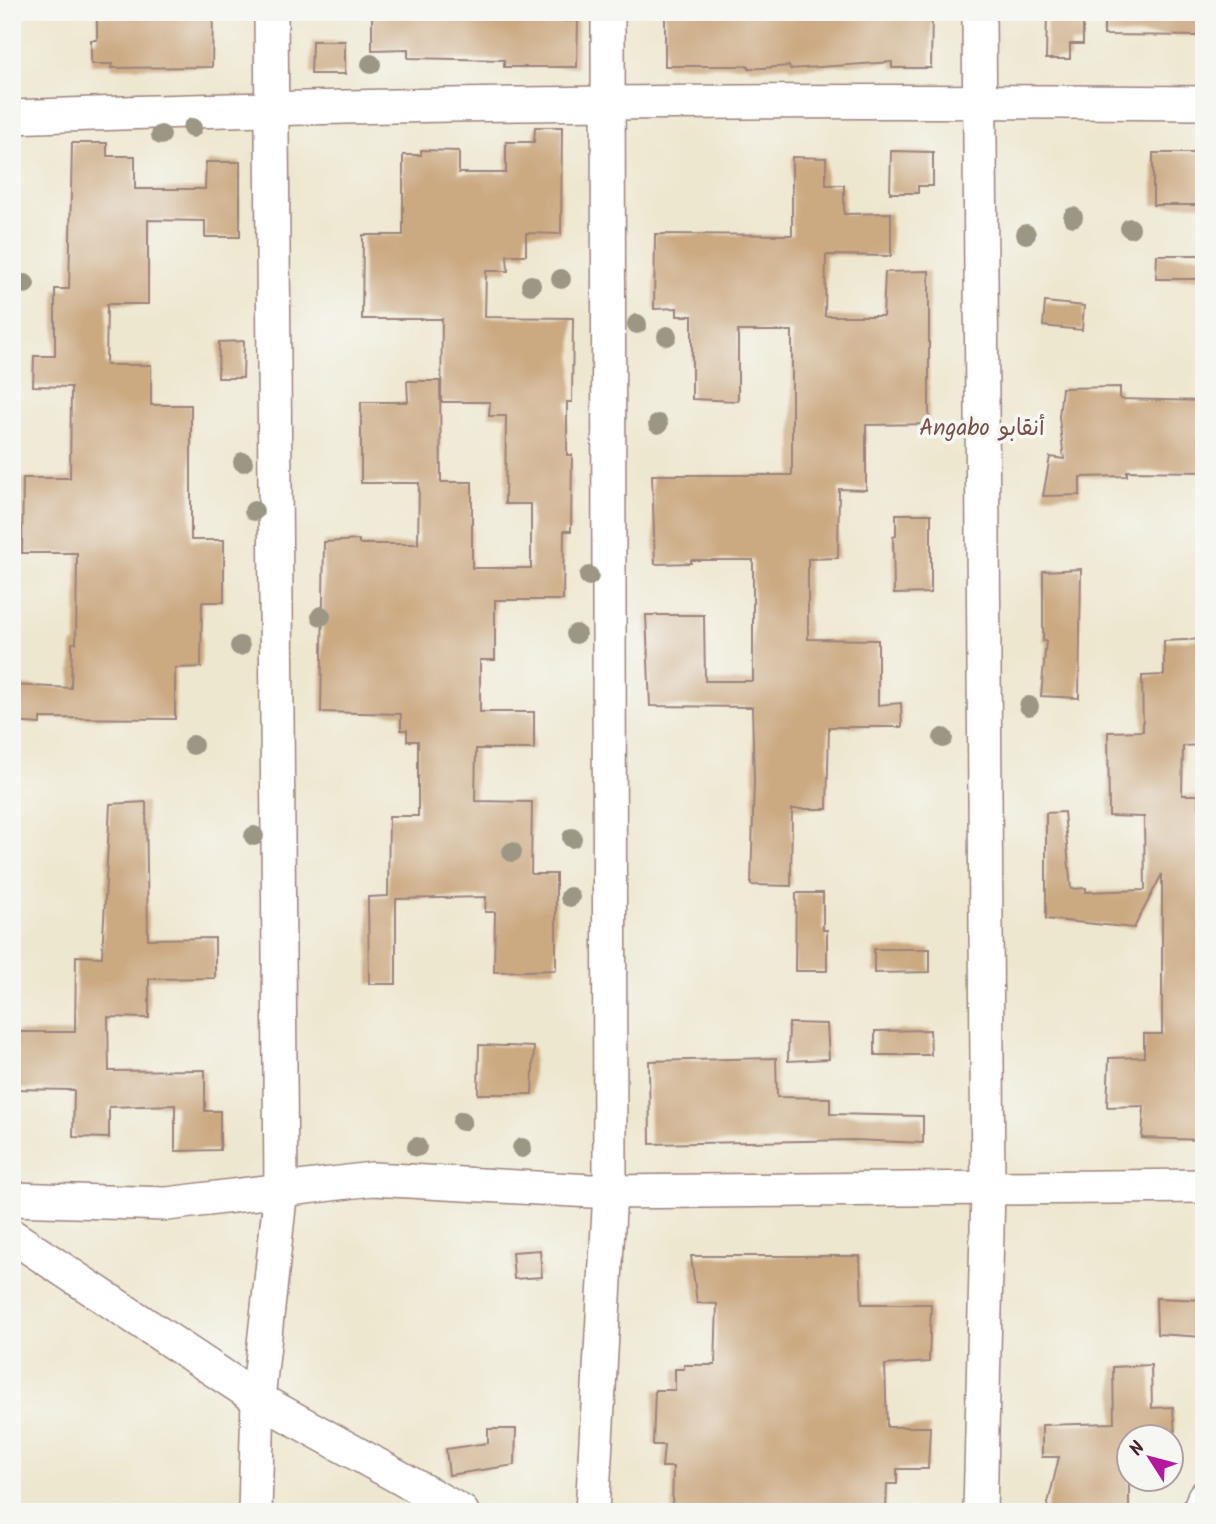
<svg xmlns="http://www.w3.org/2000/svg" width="1216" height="1524" viewBox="0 0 1216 1524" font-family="Kalam,'Playpen Sans Arabic',sans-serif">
  <rect width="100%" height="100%" fill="#f6f6f2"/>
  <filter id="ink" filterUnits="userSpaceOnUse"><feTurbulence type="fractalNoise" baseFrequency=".0143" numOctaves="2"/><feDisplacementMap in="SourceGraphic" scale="14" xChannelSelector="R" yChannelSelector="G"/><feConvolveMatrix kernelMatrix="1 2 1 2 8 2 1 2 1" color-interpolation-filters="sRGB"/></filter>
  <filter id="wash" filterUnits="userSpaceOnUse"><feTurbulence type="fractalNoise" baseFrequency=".00686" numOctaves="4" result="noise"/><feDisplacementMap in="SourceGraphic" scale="28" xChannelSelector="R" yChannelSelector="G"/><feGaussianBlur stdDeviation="1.57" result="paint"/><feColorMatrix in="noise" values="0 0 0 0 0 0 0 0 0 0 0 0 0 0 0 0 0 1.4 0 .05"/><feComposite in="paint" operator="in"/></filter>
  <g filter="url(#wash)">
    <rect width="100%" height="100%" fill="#eee7cf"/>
    <g id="blocks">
      <g fill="#cba981">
        <polygon points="120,12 213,12 212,67 111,68 112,64 91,64 91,40 97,40 97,15 120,15"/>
        <polygon points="429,12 525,14 525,21 578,21 577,67 504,67 504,60 408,58 408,49 372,50 372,15 428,15"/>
        <polygon points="665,12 932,12 931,68 892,68 892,62 790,69 789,66 749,69 749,66 665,66"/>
        <polygon points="1047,12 1083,12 1083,44 1070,44 1070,59 1046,59"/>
        <polygon points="1104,12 1204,12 1204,36 1104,35"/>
        <polygon points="312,41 345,41 345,74 311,74"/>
        <polygon points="535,127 562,127 561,234 526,233 526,255 507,255 508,271 486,271 485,317 573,318 572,402 567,402 567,455 572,455 571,531 564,531 563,600 495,600 495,660 480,660 480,712 534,712 534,749 476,749 475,801 532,802 531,874 556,874 556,970 494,972 495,912 485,912 486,897 396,899 396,984 369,984 368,897 388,896 389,816 418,816 418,741 407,741 407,730 401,730 401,714 321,712 324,542 359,540 359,544 418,544 419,483 361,483 361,402 408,402 407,381 440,381 441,482 472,482 472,568 531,568 531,504 505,504 506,416 489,416 490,402 441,402 442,319 362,319 363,235 403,235 403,155 421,155 421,150 459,151 459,173 506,173 506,142 534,142"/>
        <polygon points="72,143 107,143 107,156 135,156 135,189 205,189 206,162 240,162 240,237 205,237 205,221 148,220 148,304 107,304 106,365 151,365 151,405 191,405 191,540 224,540 224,602 202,602 201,667 175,668 175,719 40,718 40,724 12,722 12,685 71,688 72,643 76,643 77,553 22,553 23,478 70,478 71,387 33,386 34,356 55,356 55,289 69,289"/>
        <polygon points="891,151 933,152 933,186 918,186 918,193 890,193"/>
        <rect x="1153" y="153" width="51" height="52"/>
        <polygon points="792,157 826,158 826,185 844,185 844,214 891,213 891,256 826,255 825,316 883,316 885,272 929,271 929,424 866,425 866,490 839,489 838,558 808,559 808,639 878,640 878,705 901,703 902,727 829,727 827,809 792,809 791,886 751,885 754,780 752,707 650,706 646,615 704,615 705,681 753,681 753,560 691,560 691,563 655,564 652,475 792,475 792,331 738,331 738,401 692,399 692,316 677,316 677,308 654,309 655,234 792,235"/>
        <polygon points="1157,255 1204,255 1204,279 1156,279"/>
        <polygon points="1045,302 1084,306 1082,330 1043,326"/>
        <polygon points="244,341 243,378 218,378 219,342"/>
        <polygon points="1120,387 1120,399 1204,401 1204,472 1127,471 1127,476 1080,477 1080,495 1043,496 1050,457 1064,459 1059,417 1062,388"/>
        <polygon points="896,514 931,514 931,593 894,594 893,537 896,536"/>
        <polygon points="1081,569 1079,698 1041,696 1046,641 1043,641 1043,571"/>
        <polygon points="1204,639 1204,745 1183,746 1182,795 1198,795 1198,807 1204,807 1204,1140 1142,1138 1144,1106 1107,1107 1109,1058 1144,1057 1144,1034 1162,1034 1162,874 1134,928 1046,919 1046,813 1064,812 1071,889 1086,888 1086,892 1145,890 1144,817 1109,816 1108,732 1143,731 1142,676 1164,675 1164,641"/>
        <polygon points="146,802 148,939 215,938 215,978 149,979 149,1018 108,1017 109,1071 205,1070 205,1111 220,1111 220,1150 175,1151 175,1105 109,1107 109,1138 73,1137 74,1090 12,1089 12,1032 75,1032 76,956 102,957 110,804"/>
        <polygon points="796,893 823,893 823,930 827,930 827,971 795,971"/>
        <polygon points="874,949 930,949 930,972 874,973"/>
        <polygon points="789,1023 827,1024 829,1059 788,1061"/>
        <polygon points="930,1030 931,1055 875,1055 875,1031"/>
        <polygon points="479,1045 534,1047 532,1094 478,1094"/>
        <polygon points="776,1058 777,1097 830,1098 830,1114 923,1116 923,1143 854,1140 650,1144 649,1061"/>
        <polygon points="540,1250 542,1277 514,1279 512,1252"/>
        <polygon points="691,1256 860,1256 862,1304 931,1304 929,1362 885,1365 887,1427 930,1427 928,1469 897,1469 897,1484 887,1484 886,1511 672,1512 673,1467 662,1467 664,1445 653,1445 655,1390 675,1390 675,1369 684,1369 684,1365 715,1365 717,1304 697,1303"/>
        <polygon points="1156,1298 1204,1300 1204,1337 1157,1334"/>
        <polygon points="1151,1365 1152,1408 1173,1407 1175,1433 1129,1437 1129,1512 1046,1512 1059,1457 1042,1457 1042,1425 1114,1423 1113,1367"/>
        <polygon points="488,1429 516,1429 515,1465 449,1475 446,1449 488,1443"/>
      </g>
    </g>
  </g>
  <g filter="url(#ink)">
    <use href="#blocks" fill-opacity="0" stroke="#9c837d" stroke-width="2"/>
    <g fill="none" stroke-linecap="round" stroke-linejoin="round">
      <g stroke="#9c837d" stroke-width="36">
        <g id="street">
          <polyline points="979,12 988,1189 980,1512"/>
          <path d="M12 117C409 102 806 99 1204 103"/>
          <polyline points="12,1199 167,1204 372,1179 610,1192 1204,1186"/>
          <polyline points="12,1236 258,1399 462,1512"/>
          <polyline points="255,1512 258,1399 281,1189 271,12"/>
          <polyline points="592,1512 610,1192 608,12"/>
          <polyline points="1199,1512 1204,1497"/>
        </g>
      </g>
      <use href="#street" stroke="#fff" stroke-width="33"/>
    </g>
    <g fill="#9c9685">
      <circle cx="371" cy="64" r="10"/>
      <circle cx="192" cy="128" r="10"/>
      <circle cx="161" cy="135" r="10"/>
      <circle cx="1073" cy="217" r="10"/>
      <circle cx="1130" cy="228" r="10"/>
      <circle cx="1026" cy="234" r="10"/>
      <circle cx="561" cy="279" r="10"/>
      <circle cx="25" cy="284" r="10"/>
      <circle cx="531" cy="285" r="10"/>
      <circle cx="637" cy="324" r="10"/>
      <circle cx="667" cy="336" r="10"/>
      <circle cx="658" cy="424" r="10"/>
      <circle cx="243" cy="462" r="10"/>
      <circle cx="254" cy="511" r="10"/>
      <circle cx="589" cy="576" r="10"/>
      <circle cx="321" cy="616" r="10"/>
      <circle cx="576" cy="634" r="10"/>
      <circle cx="240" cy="646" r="10"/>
      <circle cx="1029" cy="706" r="10"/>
      <circle cx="943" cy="738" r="10"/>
      <circle cx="193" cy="745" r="10"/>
      <circle cx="254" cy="836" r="10"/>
      <circle cx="572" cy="838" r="10"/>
      <circle cx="512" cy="852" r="10"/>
      <circle cx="570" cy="897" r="10"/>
      <circle cx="462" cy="1121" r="10"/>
      <circle cx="417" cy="1147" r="10"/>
      <circle cx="522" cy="1148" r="10"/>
    </g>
  </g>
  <g text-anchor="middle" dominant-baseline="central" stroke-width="7" stroke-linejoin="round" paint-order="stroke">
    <g font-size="23" fill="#774f49" stroke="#f6f6f2">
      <text x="982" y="429">Angabo أنقابو</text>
    </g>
  </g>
  <rect width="1216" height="1524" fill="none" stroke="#f6f6f2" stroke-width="42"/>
  <g transform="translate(1150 1458) rotate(306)"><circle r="33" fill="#f6f6f2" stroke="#b1a0a2" stroke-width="2"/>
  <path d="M0-5L12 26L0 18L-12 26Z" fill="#b5179e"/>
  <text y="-10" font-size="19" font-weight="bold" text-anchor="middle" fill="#4a1f2b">N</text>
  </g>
</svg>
